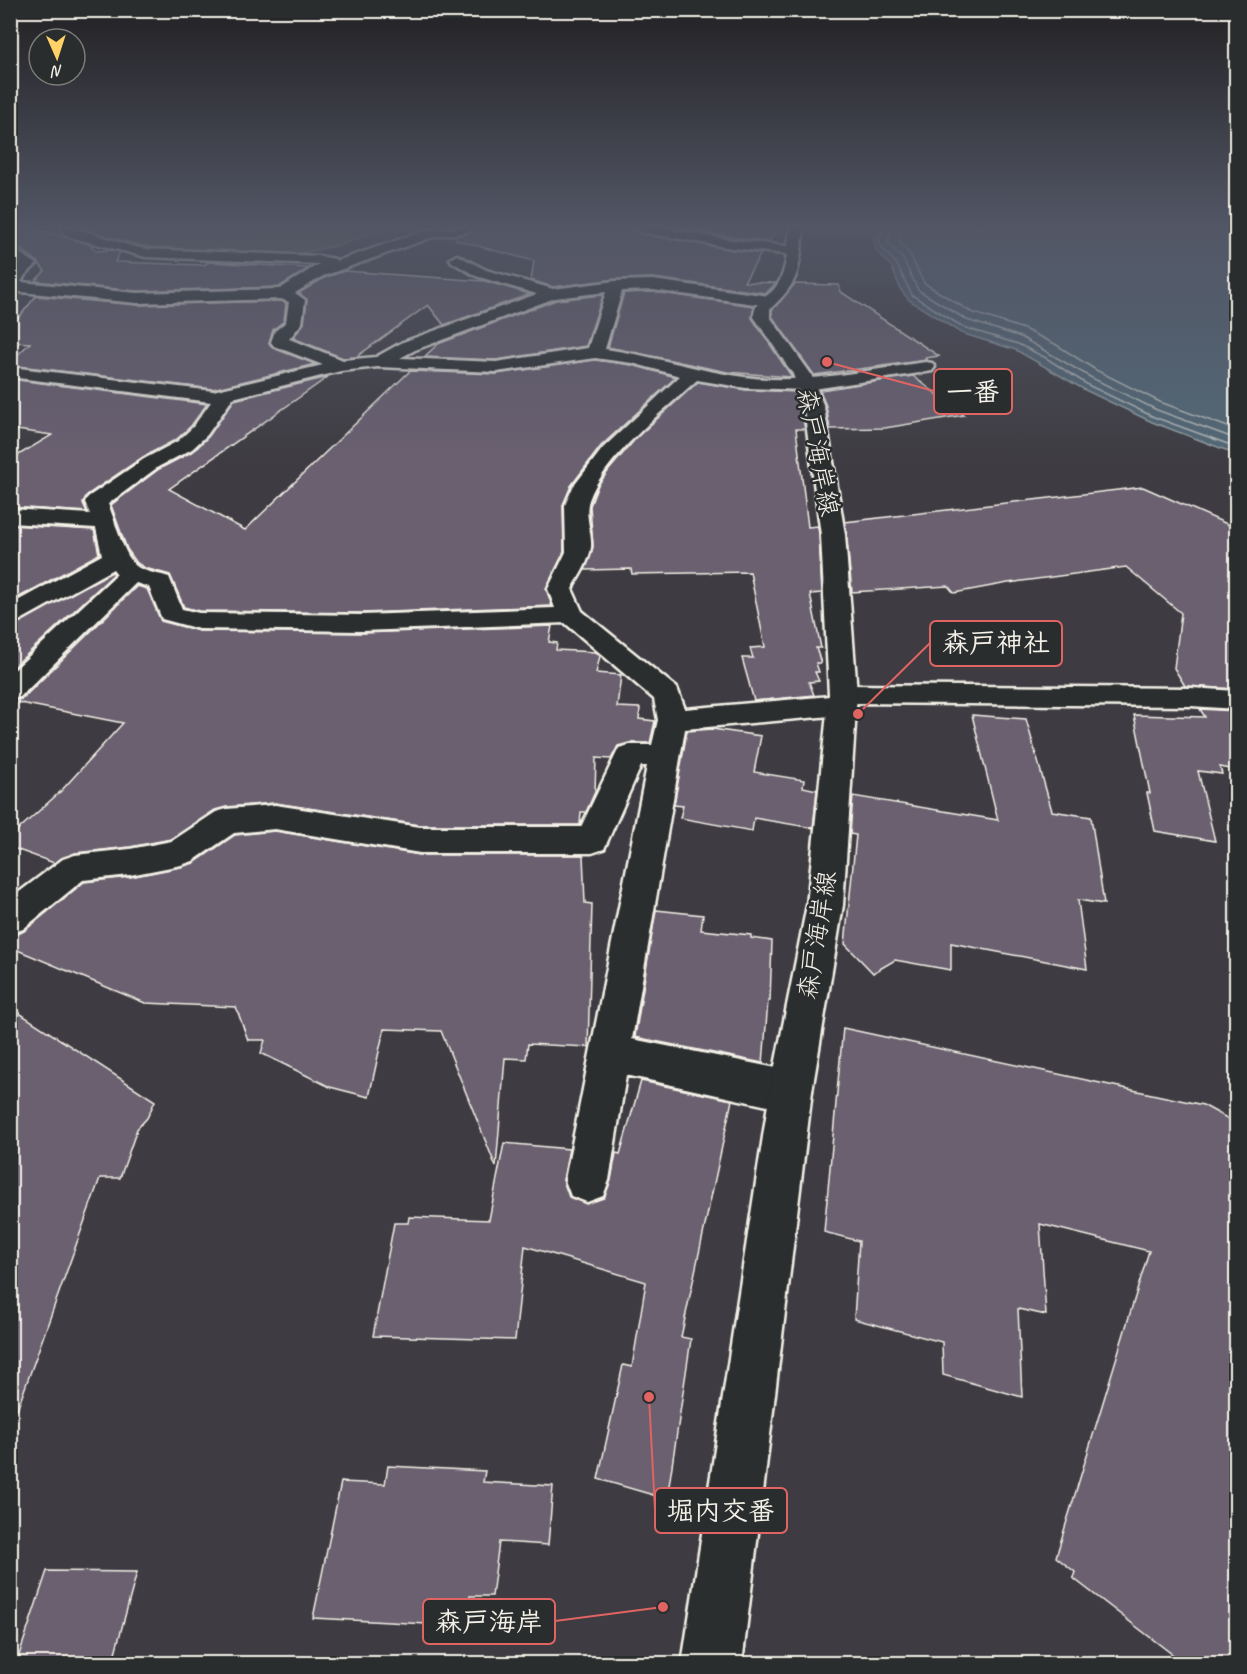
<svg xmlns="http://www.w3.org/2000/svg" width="1247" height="1674" viewBox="0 0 1247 1674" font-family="Caveat,'Klee One',sans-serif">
  <rect width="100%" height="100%" fill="#3e3c42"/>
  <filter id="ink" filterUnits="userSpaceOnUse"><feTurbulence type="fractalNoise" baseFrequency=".0167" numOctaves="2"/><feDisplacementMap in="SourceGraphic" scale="12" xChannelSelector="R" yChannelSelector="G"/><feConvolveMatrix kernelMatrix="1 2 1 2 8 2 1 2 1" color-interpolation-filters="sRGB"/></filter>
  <g filter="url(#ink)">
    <polygon fill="#606b52" stroke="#aaae9d" stroke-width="1.5" points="84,228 383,228 343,244 288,256 153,248 101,235"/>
    <polygon fill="#526876" stroke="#939fa4" stroke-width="1.5" points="880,228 1236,228 1236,454 1152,422 1085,390 1016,350 961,333 909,300 901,290 891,266 876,250 873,238"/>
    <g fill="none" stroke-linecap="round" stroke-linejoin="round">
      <g stroke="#b3baba" stroke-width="1.5">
        <polyline points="884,228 879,239 881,247 896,263 912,295 963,327 1018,344 1046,358 1088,385 1154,417 1236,447"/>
        <polyline points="892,228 888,243 903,259 918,290 967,320 1021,337 1092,378 1157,410 1236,439"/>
        <polyline points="901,228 899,241 910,255 924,283 971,312 1024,329 1055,344 1096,370 1160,402 1236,430"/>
      </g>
    </g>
    <g fill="#6b6070" stroke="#f4f1e8" stroke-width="1.5">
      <polygon points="10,228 31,228 89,244 96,251 111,250 120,252 115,262 203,265 209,262 309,268 279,287 137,291 35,281 45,271 38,262 10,241"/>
      <polygon points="474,228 632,228 641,234 761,254 744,282 776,283 766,293 653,278 616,279 553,287 531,280 534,261 456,240 456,236 467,234"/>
      <polygon points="673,228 777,228 769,242"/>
      <polygon points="345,271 484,281 530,294 444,325 428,305 356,357 343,358 293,338 304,323 307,300 299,293 324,278"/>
      <polygon points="795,284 839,285 841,292 939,356 925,358 927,360 814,375 772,316 772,310"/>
      <polygon points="653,292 754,306 752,318 792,377 727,372 608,347 624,293"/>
      <polygon points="603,295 586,346 496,360 424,357 438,344 556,300"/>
      <polygon points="36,296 137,305 281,301 286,303 284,321 273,330 269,343 273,348 315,364 213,389 10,365 10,362 30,343 10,342 10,328"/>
      <polygon points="595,360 632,365 676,377 601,446 571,486 563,505 564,552 546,588 552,606 362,613 199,611 184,607 170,575 145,568 137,563 127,549 111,505 159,469 194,451 209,436 234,400 328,377 169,489 245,530 410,371 496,374"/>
      <polygon points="913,376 964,415 885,428 830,429 826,406 820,390"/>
      <polygon points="10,379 207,404 191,426 177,439 143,457 87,495 83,503 87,512 10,507 10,460 52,435 10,429"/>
      <polygon points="698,382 746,390 797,392 805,429 796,429 808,527 818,526 819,535 822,593 810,594 821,648 816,648 821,663 816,663 819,672 815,672 819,681 809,682 814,695 754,701 742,658 753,658 750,648 765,647 750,572 632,574 631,569 585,570 593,547 590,506 598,485 609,470 637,437"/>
      <polygon points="1143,487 1236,528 1236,689 1185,686 1174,668 1181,613 1126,567 1008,583 954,593 948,586 852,592 845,522"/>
      <polygon points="10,525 94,530 99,554 10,602"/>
      <polygon points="112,572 114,574 10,670 10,626"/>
      <polygon points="137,586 147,589 161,621 199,631 362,633 552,626 549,642 557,643 556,650 596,652 600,656 596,673 621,675 617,707 640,708 639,719 655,721 650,743 630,743 618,746 611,759 596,758 595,792 586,812 581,812 580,825 420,825 275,803 226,807 215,810 171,839 130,847 75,853 54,863 10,847 10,837 61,791 123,723 10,701 22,699"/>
      <polygon points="1200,709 1236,711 1236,770 1220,767 1222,774 1198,771 1215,841 1155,831 1147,793 1150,793 1134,715 1205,717"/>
      <polygon points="972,715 1026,719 1052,811 1091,817 1104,904 1078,900 1087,969 951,943 951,970 895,960 873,973 845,944 856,835 850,834 853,796 998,820"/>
      <polygon points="712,729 761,736 754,772 804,780 803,787 817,790 813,828 754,818 752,831 680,818 683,806 674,805 687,731"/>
      <polygon points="275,831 420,855 583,855 585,903 592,904 588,1047 528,1044 526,1059 505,1058 496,1167 441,1031 384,1029 369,1097 330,1087 261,1053 265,1040 248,1040 236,1007 145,1003 10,947 10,938 24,931 84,882 130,877 181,867 194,863 235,835"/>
      <polygon points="656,910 703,915 701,930 751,935 751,938 772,941 770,1001 768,1001 763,1063 635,1037"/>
      <polygon points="10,1007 155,1101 147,1118 137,1129 120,1178 100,1178 16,1413 10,1412"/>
      <polygon points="843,1028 1203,1105 1236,1123 1236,1664 1185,1664 1073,1578 1075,1572 1056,1557 1149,1251 1040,1224 1046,1315 1018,1309 1022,1397 943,1375 942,1342 854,1319 859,1241 824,1232"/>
      <polygon points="641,1081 732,1100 681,1337 691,1339 667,1499 598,1479 623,1365 632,1367 646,1282 525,1246 515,1340 373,1336 394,1223 408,1223 409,1217 489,1220 504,1143 569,1149 563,1180 569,1197 586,1204 604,1198 611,1180 616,1153 620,1154"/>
      <polygon points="388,1466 485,1471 483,1482 553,1486 548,1545 499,1542 492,1596 470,1596 466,1626 313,1618 341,1482 385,1484"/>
      <polygon points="47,1571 137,1572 112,1664 16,1664"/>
    </g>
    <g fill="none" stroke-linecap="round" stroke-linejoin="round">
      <g stroke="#f4f1e8" stroke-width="5">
        <g id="minor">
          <path d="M61 228C89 228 118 245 146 249L318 256 335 259 337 261 426 230 472 228 466 232 433 237 323 276 295 293 305 300 302 323 289 339 343 360 376 357 403 342 537 294 476 276 452 262 450 259 457 255 486 270 553 289 616 281 653 280 769 296 777 301 769 306 653 290 622 291 605 349C652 355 697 371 744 377 804 385 867 370 926 362L932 363 935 367 932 371 926 372 807 390 746 388 697 380C664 410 603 459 589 500 584 515 592 532 591 547 589 562 579 576 572 589L582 611 677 688 685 709 830 696 829 694 833 687 843 685 1191 688 1236 691V709L1191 706 855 703 852 712 842 715 685 729 632 1039 791 1071 806 1077 812 1091 806 1105 791 1111 626 1075 609 1180 603 1196 587 1202 571 1196 565 1180 647 766H641L604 849 592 853H420L275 829 234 833 193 861 181 865 130 875 83 880 23 929 10 934V899L63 859 75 855 130 849 172 841 216 812 227 809 275 805 420 827H581L619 748 630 745H652L658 720 654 699 565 623 362 631 199 629 162 619 149 587 136 583 20 697 10 699V674L117 574 113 569 19 621 10 624V605L102 555 96 528 10 523V509L90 514 85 502 88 497 144 459 178 441 193 427 211 402 10 377V367L213 391 323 365 274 346 271 342 275 331 286 322 289 302 281 299 137 303 10 291V274L20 264 10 258V247L37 264 25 275 21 282 137 293 280 289 319 264 146 257 70 237 62 232ZM606 292 588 348 496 362 400 358 415 350 555 298ZM595 358 632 363 680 376 603 448 573 487 565 505 566 552 548 589 555 608 362 615 199 613 182 609 169 577C160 574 150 573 141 569 124 562 116 522 108 504L158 467 192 449 207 435 233 398 341 371 378 367 496 372Z"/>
          <polygon points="634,228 662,228 732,240 794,247 801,251 794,255 732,248 641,232"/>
        </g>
      </g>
      <g stroke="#f4f1e8" stroke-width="5">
        <path id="major" d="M790 228H804C798 269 802 280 770 309V317L811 374 824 407 845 535 857 694 843 905 812 1091 742 1664H682L770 1091 807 905 829 694 821 535 804 407 793 374 754 317C754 301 766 299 775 288 788 272 787 247 790 228Z"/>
      </g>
      <use href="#minor" fill="#2a2d2e" fill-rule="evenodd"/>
      <use href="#major" fill="#2a2d2e" fill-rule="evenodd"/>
    </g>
  </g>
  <linearGradient id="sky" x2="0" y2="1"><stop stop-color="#222124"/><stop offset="0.49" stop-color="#525665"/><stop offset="1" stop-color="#525665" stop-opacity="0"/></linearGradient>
  <rect width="1247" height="462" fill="url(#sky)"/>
  <g text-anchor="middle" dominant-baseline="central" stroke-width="5" stroke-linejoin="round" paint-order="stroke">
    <g font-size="26" fill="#f4f1e8" stroke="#2a2d2e">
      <text transform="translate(818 452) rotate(79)">森戸海岸線</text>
      <text transform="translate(817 935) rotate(-81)">森戸海岸線</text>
    </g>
  </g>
  <path fill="none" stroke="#df6462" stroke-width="2" d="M827 362L934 391M858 714L930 643M649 1397L655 1510M663 1607L555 1621"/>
  <g fill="#df6462" stroke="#2a2d2e" stroke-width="2">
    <circle cx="827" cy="362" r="6"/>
    <circle cx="858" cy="714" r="6"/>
    <circle cx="649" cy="1397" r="6"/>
    <circle cx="663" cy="1607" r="6"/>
  </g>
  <g fill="#2a2d2e" stroke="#df6462" stroke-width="2">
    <rect x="934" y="369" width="78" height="45" rx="6"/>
    <rect x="930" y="621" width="132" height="45" rx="6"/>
    <rect x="655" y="1488" width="132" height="45" rx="6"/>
    <rect x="423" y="1599" width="132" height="45" rx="6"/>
  </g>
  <g font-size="27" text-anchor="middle" font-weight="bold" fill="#f4f1e8">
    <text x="973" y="401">一番</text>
    <text x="996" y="652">森戸神社</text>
    <text x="721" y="1520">堀内交番</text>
    <text x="489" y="1631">森戸海岸</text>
  </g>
  <rect width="1247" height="1674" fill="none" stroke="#2a2d2e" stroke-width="36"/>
  <rect x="18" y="18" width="1211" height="1638" fill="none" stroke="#f4f1e8" stroke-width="2" filter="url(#ink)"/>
  <g transform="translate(57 57) rotate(177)"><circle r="28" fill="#2a2d2e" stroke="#7b7b78" stroke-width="1.5"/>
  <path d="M0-4.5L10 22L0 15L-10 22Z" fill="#ffd166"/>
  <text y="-9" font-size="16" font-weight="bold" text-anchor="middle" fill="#f4f1e8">N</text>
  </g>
</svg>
